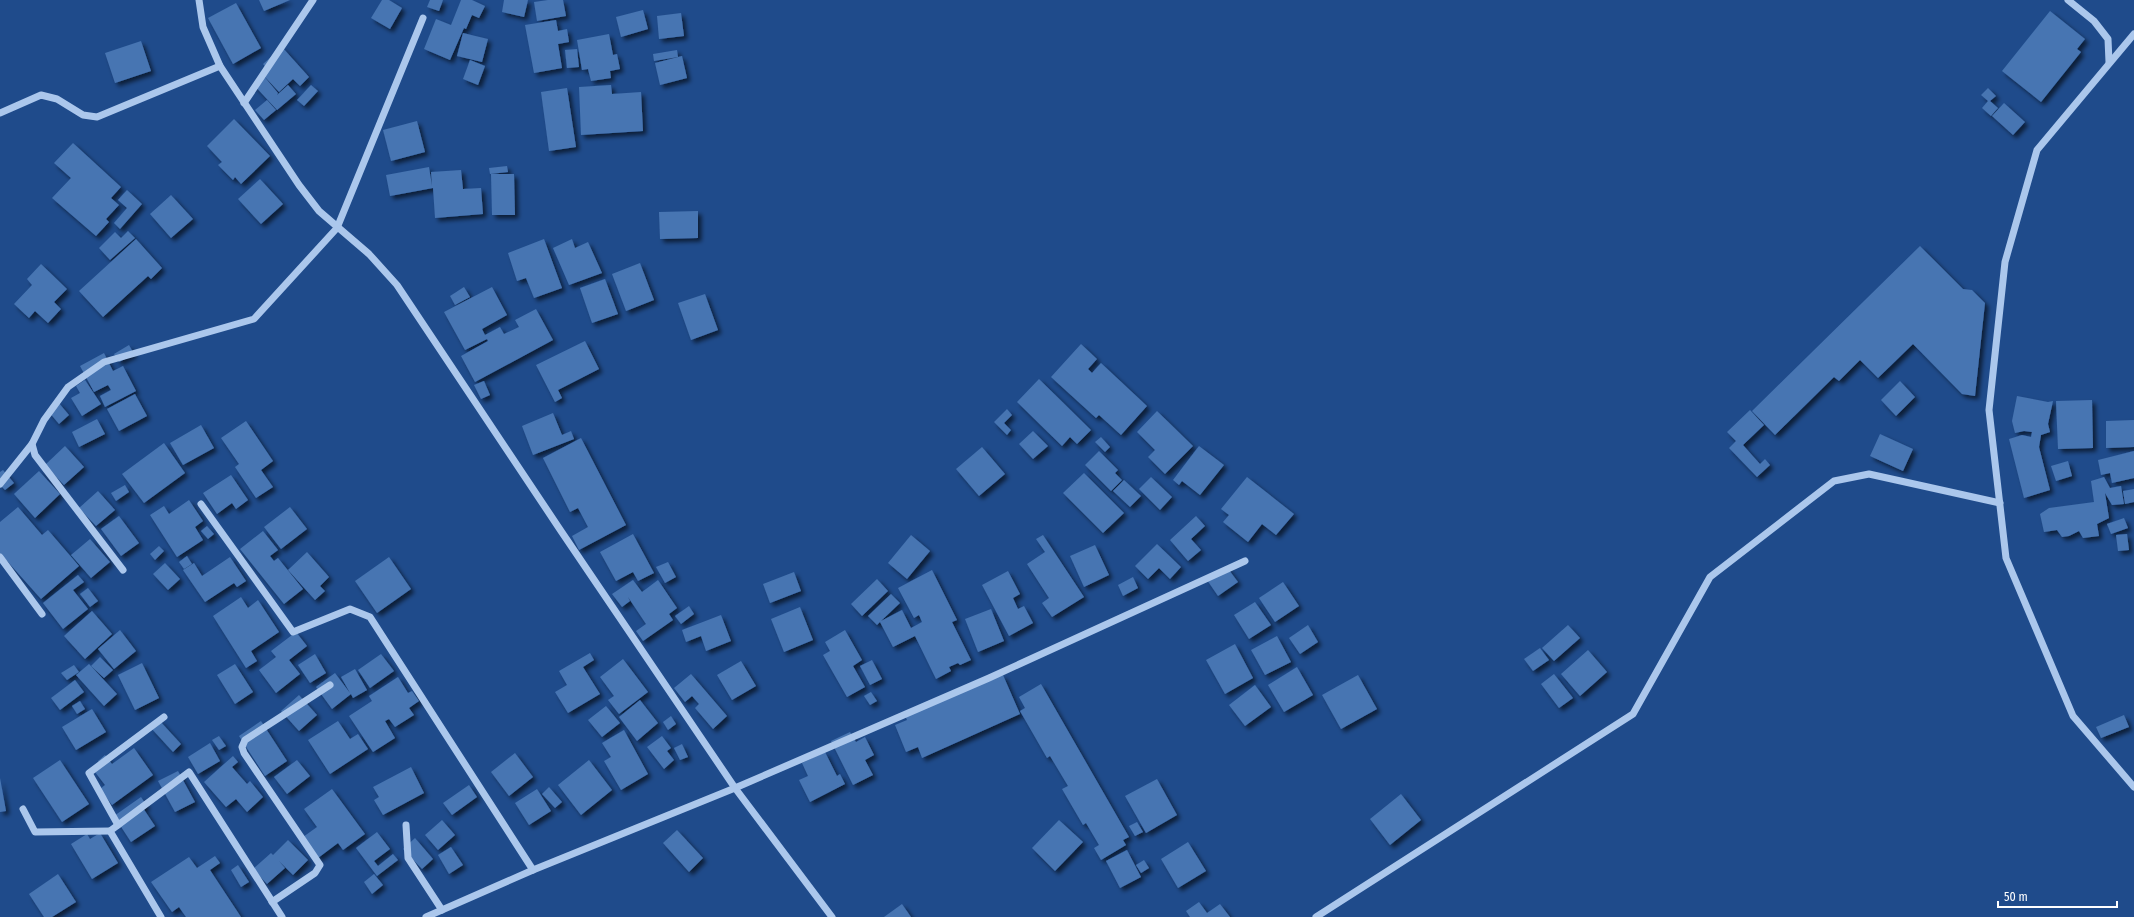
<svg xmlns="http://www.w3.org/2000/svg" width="2134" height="917" viewBox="0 0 2134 917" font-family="'Fira Sans Condensed',sans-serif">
  <defs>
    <filter id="shadow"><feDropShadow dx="3.5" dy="3.5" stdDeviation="2" flood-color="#0009"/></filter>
  </defs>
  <rect width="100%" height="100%" fill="#1f4b8b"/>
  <g fill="#4775b2" filter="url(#shadow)">
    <polygon points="259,0 290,0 264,11"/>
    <polygon points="382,0 389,0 402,8 390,29 371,18"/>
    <polygon points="430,0 443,0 439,11 427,7"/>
    <polygon points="461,0 472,0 485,6 479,18 472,15 466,29 464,28 450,60 424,49 436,19 451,25"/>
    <polygon points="504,0 528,0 524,17 502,12"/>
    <polygon points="548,0 563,0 566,16 537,21 534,2"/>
    <polygon points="236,3 261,48 233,64 208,18"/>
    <polygon points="643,10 648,29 621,37 616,17"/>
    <polygon points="2050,11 2085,39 2077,49 2081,52 2041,102 2002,71"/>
    <polygon points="681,13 684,36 659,39 657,16"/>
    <polygon points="556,20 558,31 567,29 569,42 558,44 562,68 534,73 525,25"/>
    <polygon points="463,33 488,39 482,62 457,56"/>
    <polygon points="609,34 613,55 617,54 620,69 610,71 611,78 591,81 588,69 582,70 577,40"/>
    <polygon points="141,41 151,71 115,83 105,53"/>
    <polygon points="282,47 309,77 300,86 293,79 279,92 264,76 269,71 263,64"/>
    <polygon points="577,49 579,67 567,68 565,50"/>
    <polygon points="677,50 678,57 654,61 653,54"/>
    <polygon points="682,56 687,78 660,85 655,63"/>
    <polygon points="470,60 485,66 478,85 463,79"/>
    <polygon points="263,75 278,93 277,95 288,85 296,94 277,110 253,84"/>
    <polygon points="311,85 318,91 304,106 297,100"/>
    <polygon points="611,85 612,94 641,92 643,131 581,135 579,87"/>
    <polygon points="567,88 576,147 549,151 541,92"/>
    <polygon points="1988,88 1996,96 1990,101 1998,108 1991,116 1982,108 1988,101 1981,95"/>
    <polygon points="267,100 276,110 264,120 255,110"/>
    <polygon points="2004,103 2025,122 2013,135 1992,116"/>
    <polygon points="234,119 270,156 241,184 235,177 233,180 218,165 222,162 207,146"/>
    <polygon points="417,121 425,152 391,161 383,130"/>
    <polygon points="73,143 121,187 111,198 119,205 106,219 109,222 96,236 52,198 71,178 54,163"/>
    <polygon points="507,166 508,172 490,174 489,168"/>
    <polygon points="429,167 432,186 431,172 461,170 463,189 481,188 483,214 435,218 433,188 390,196 386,175"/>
    <polygon points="491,174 514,174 515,215 492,215"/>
    <polygon points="260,179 283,204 261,224 238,199"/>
    <polygon points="127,190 142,204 120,229 114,223 127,208 118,200"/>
    <polygon points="171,195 193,219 171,238 150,214"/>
    <polygon points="698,211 698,238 660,239 659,212"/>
    <polygon points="128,231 135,238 110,260 99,248 115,232 121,238"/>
    <polygon points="136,239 162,268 151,279 148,276 103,317 79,291"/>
    <polygon points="544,239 562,288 534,298 526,278 517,281 508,253"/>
    <polygon points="572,239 575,248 588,242 602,273 569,285 553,248"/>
    <polygon points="1920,246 1963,289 1972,290 1985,303 1975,396 1962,394 1913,344 1878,378 1860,360 1839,381 1834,377 1775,435 1752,411"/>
    <polygon points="640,263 654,300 626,311 612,274"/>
    <polygon points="41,264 67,289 54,302 61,309 48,323 35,311 29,318 14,304 32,285 27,279"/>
    <polygon points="605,279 618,314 592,323 580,288"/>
    <polygon points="464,287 470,297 455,305 450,296"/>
    <polygon points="492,287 507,315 482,329 485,335 500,327 504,334 519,327 515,320 536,309 553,340 475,382 461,356 488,341 487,339 465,350 444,312"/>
    <polygon points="705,294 718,330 691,340 678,303"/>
    <polygon points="585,341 599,369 558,390 562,398 555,402 536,365"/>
    <polygon points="1081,344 1097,359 1088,369 1092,373 1101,363 1147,406 1121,435 1099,415 1096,418 1051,377"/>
    <polygon points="129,345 134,354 119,362 114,354"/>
    <polygon points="104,353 113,371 123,366 136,391 105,407 100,396 111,390 108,385 94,392 80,366"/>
    <polygon points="1039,379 1091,430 1077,444 1070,437 1062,446 1017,402"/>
    <polygon points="85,380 101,404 82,416 71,398 80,393 76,386"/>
    <polygon points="484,381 490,395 481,399 474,385"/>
    <polygon points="1900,381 1915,397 1896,416 1881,400"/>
    <polygon points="135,394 147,416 119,431 107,409"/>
    <polygon points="2017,396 2048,402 2053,401 2048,424 2050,432 2041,435 2039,447 2050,490 2024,498 2009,439 2022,435 2031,437 2032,432 2024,431 2015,433 2012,421"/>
    <polygon points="2092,400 2093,448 2058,449 2056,401"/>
    <polygon points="58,402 69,415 59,424 48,411"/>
    <polygon points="1007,409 1012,415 1004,423 1011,430 1007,435 994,422"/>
    <polygon points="1750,410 1764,425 1743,445 1760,464 1765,459 1770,465 1757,477 1729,448 1736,441 1727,432"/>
    <polygon points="1157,411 1193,446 1165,474 1148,457 1155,450 1137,432"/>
    <polygon points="553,413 562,435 571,431 574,439 533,455 522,426"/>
    <polygon points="97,419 105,434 79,447 72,432"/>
    <polygon points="2134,420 2134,447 2106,448 2106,421"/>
    <polygon points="246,421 273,461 261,470 273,487 256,498 235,467 239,464 221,438"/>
    <polygon points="201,425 214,448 183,465 170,443"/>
    <polygon points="1033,431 1048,446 1033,459 1019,444"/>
    <polygon points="1880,434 1913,449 1903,471 1870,456"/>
    <polygon points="1101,437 1110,447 1105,452 1095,442"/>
    <polygon points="581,438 626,525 579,550 572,536 588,527 578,508 570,512 543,458"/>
    <polygon points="164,443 185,473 144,503 122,474"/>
    <polygon points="65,446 84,467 64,485 45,465"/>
    <polygon points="1199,446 1224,465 1200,495 1182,481 1179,485 1173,480"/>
    <polygon points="982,447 1005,474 979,496 956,469"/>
    <polygon points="1099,451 1118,470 1115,473 1122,480 1111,491 1085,465"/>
    <polygon points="2134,451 2134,478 2112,483 2110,473 2101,475 2098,460"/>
    <polygon points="2068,461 2072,476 2056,481 2051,466"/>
    <polygon points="3,470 14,483 5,490 0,485 0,472"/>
    <polygon points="39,471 60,494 35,518 14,494"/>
    <polygon points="1084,473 1124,513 1103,533 1063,493"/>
    <polygon points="231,475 248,500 236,509 232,503 217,514 203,493"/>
    <polygon points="1151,477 1172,497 1160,510 1139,489"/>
    <polygon points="1247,477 1294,514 1276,535 1262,524 1248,542 1223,522 1229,515 1221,509"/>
    <polygon points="2104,477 2110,488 2121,486 2124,504 2112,505 2105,493 2109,518 2097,524 2099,536 2083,538 2079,531 2069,536 2062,537 2057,530 2044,532 2040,514 2049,508 2094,502 2091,481"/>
    <polygon points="1124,480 1141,496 1130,507 1113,491"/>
    <polygon points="125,485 129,492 116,501 111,493"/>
    <polygon points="2134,489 2134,502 2125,504 2123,491"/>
    <polygon points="98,491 115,510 96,526 79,508"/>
    <polygon points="189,500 203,521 195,527 203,540 177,557 150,515 164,506 169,514"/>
    <polygon points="18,507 42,535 48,530 79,566 41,599 0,553 0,522"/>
    <polygon points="290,507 307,529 281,549 264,527"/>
    <polygon points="119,516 139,543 121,556 101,529"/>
    <polygon points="1196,516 1205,526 1191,539 1201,550 1188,561 1170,540"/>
    <polygon points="2124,518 2128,528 2111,534 2107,524"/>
    <polygon points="207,526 214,534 208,539 201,531"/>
    <polygon points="263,531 278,550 270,556 274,561 278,558 303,589 284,604 240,549"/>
    <polygon points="633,534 654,573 638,581 633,572 616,581 600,552"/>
    <polygon points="2127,534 2129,550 2118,551 2116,535"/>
    <polygon points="911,535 930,551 907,579 888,563"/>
    <polygon points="1043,535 1084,597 1052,617 1042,603 1049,598 1027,564 1045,552 1036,539"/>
    <polygon points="90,539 110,562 91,578 71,555"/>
    <polygon points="1157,544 1181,567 1170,579 1159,568 1148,579 1135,566"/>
    <polygon points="1095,545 1109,575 1084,587 1070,556"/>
    <polygon points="159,546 164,551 155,560 150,554"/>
    <polygon points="307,552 329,577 320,586 325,591 315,600 288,570"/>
    <polygon points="187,556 192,564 184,569 179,562"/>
    <polygon points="230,557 246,581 237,587 234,583 205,602 183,570 194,563 202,576"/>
    <polygon points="389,557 411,589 377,613 355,581"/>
    <polygon points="668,562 676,577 665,583 656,567"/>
    <polygon points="165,563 180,579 168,590 153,574"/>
    <polygon points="1226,566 1238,582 1218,596 1207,580"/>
    <polygon points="932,570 957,620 952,622 971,660 960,665 958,663 949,667 951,671 936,679 915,636 893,647 880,622 877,625 868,616 891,594 900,603 881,621 902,610 911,628 922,622 919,615 914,618 898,588"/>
    <polygon points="1008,571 1020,594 1013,598 1018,609 1024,606 1033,623 1009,636 982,585"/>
    <polygon points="794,572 801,591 770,603 763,584"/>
    <polygon points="78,575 84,582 73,590 88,609 63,629 43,603"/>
    <polygon points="1133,577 1138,588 1123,596 1118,585"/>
    <polygon points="877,579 888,591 862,616 851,604"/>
    <polygon points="633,580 642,592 658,580 677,608 669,614 673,620 643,641 636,631 646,624 628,597 630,601 622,607 612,594"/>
    <polygon points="1283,582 1299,606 1275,622 1259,598"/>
    <polygon points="88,588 98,601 90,607 80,594"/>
    <polygon points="241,597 248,608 258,600 279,632 251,651 257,661 246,668 213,616"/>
    <polygon points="1255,602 1271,625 1249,639 1234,615"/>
    <polygon points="689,606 694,614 681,624 675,616"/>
    <polygon points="800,607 813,640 784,652 771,619"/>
    <polygon points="991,609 1004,641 978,652 965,619"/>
    <polygon points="92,611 112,634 85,659 64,636"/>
    <polygon points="721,615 731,641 706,651 701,636 686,642 682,630"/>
    <polygon points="1308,625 1318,642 1300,654 1289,638"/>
    <polygon points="1568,625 1580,638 1554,661 1542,648"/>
    <polygon points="120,630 136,651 114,669 98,649"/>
    <polygon points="845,630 862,660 853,666 865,687 847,697 823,655 830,651 825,642"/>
    <polygon points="296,632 307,646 289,660 300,674 276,693 259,670 276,657 271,651"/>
    <polygon points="1277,636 1291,662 1265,675 1251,650"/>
    <polygon points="1235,644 1253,678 1225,694 1206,660"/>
    <polygon points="1540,648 1549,660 1533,671 1524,659"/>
    <polygon points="1588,650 1607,672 1580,696 1561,674"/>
    <polygon points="590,653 594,660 583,667 600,694 568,713 555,692 567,685 559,671"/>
    <polygon points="315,654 326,673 310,683 298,665"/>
    <polygon points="381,654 394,671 370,688 358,670"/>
    <polygon points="100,657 113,670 104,678 91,666"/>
    <polygon points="623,659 648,692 619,714 608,700 614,696 600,677"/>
    <polygon points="872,660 882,679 870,685 860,666"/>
    <polygon points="741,661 756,686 732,700 717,675"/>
    <polygon points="142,663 159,698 135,710 118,675"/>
    <polygon points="89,664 117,694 104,706 76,675"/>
    <polygon points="235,664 253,692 235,704 217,675"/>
    <polygon points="74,665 79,672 67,680 61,673"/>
    <polygon points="1297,667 1313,695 1284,712 1268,685"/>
    <polygon points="355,669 367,690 353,698 351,694 332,709 316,687 335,673 350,693 341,677"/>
    <polygon points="691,674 727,716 713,729 695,708 699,704 692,696 685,702 674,688"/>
    <polygon points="1554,674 1573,698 1559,708 1541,684"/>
    <polygon points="1003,675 1020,714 922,758 918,747 906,752 895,725 907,720 904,713"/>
    <polygon points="1358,675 1377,709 1341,729 1322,695"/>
    <polygon points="398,677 408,693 412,691 419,701 409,708 414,715 395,727 389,719 385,721 395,738 373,752 349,716 372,701 369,696"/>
    <polygon points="75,680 84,692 60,710 51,698"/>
    <polygon points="1041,684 1129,837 1123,840 1126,845 1101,860 1094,848 1099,845 1086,823 1083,825 1062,789 1068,786 1050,756 1047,758 1020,711 1025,708 1019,697"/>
    <polygon points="1255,685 1271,707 1245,726 1229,705"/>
    <polygon points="871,692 877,701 870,705 864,696"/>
    <polygon points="299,695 317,715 299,731 281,711"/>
    <polygon points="640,700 658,723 637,741 619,717"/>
    <polygon points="80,701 85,709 77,714 72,706"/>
    <polygon points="606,706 620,723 602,737 588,720"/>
    <polygon points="92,709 106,732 76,750 62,727"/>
    <polygon points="2124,715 2129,727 2101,738 2096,727"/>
    <polygon points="671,716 676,724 668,730 663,722"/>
    <polygon points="159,720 181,744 173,752 151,728"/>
    <polygon points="261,721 287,761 265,776 239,736"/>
    <polygon points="338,721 350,739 358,734 368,749 330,774 308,740"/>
    <polygon points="624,730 648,774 621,790 604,761 611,757 602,743"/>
    <polygon points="850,732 856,742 865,737 874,755 865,760 873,775 853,785 831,741"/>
    <polygon points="219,736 226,746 219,750 212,740"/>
    <polygon points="662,736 671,748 667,751 674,760 664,769 647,747"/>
    <polygon points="210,743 220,761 198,774 188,757"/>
    <polygon points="682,744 688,757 680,760 674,748"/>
    <polygon points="134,748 153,775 112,805 100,789 105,785 95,772 102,767 98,761 105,755 112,764"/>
    <polygon points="825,752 837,776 840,774 845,784 810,802 799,780 808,776 802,763"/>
    <polygon points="515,753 533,777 509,796 491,772"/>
    <polygon points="233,756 238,762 232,767 247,784 250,781 263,797 247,812 236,799 226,807 204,782"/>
    <polygon points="60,760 89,804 62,822 33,778"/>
    <polygon points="297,760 310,776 287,794 274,777"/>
    <polygon points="589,760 612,790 581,815 558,785"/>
    <polygon points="411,767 424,793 383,815 374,800 379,797 373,787"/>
    <polygon points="178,771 195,802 175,812 158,781"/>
    <polygon points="0,778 6,811 0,812"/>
    <polygon points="1157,779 1177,815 1146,833 1125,796"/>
    <polygon points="469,785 477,797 452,815 443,803"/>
    <polygon points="549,787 562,802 555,808 542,794"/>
    <polygon points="332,789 365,834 343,850 338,843 318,858 303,837 317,827 304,809"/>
    <polygon points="537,789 551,811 529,825 515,803"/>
    <polygon points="1401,794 1421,820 1390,845 1370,819"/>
    <polygon points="141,797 147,806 143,808 155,826 131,842 114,816"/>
    <polygon points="442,820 455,835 438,850 425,835"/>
    <polygon points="1059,820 1083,842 1055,871 1032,848"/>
    <polygon points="1137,822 1143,832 1135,836 1129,826"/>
    <polygon points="677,830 703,858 689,872 663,843"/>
    <polygon points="377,832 390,849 374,861 378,866 393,854 398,860 377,876 356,848"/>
    <polygon points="100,833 118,863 92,879 71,844 87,834 90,839"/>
    <polygon points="415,838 433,859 422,869 403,849"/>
    <polygon points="288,840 308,860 293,875 279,861 285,868 267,884 253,869 271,853 273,855"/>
    <polygon points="1188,842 1206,871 1178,888 1161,859"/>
    <polygon points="451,847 463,865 449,874 438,855"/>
    <polygon points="1127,850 1141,877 1120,888 1106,861"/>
    <polygon points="215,856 220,863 210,870 241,917 186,917 179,907 172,912 151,882 189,857 197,868"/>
    <polygon points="1144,860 1149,868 1141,873 1136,865"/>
    <polygon points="238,865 249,882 241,887 231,870"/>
    <polygon points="58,874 76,902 52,917 44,917 29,894"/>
    <polygon points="374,874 383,885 372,894 364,882"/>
    <polygon points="1199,902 1207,913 1220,904 1230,917 1190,917 1186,911"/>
    <polygon points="902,904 911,917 884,917"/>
  </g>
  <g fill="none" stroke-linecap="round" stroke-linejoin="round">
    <g stroke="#abc7ec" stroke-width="7">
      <polyline points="199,0 203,27 220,66 299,185 319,211 369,254 397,285 561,531 735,788 832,917"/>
      <polyline points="2068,0 2094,21 2108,39 2109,62"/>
      <polyline points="2134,34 2037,150 2005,262 1989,410 2006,558 2073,716 2134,787"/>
      <polyline points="244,103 313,0"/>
      <polyline points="0,113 41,95 57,99 83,115 97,117 220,66"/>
      <polyline points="0,484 32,444"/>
      <polyline points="201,504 293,632 350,609 370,617 533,870"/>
      <polyline points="0,557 42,614"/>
      <polyline points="123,570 35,455 32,444 44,420 68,387 104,362 254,319 337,228 423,18"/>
      <polyline points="23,809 35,832 110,831"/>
      <polyline points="118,825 89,773 164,717"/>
      <polyline points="406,825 408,858 442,910"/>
      <polyline points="272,902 315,873 320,865 244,753 242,747 245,740 330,685"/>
      <polyline points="161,917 110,831 189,772 282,917"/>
      <polyline points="426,917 533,870 735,788 989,678 1245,561"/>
      <polyline points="1316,917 1633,714 1710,577 1834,481 1869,474 2000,503"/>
    </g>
  </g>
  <path d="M1998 901v6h119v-6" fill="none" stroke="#ffffff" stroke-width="2"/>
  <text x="2004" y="901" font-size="12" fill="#ffffff" stroke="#1f4b8b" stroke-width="3" paint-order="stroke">50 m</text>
</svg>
